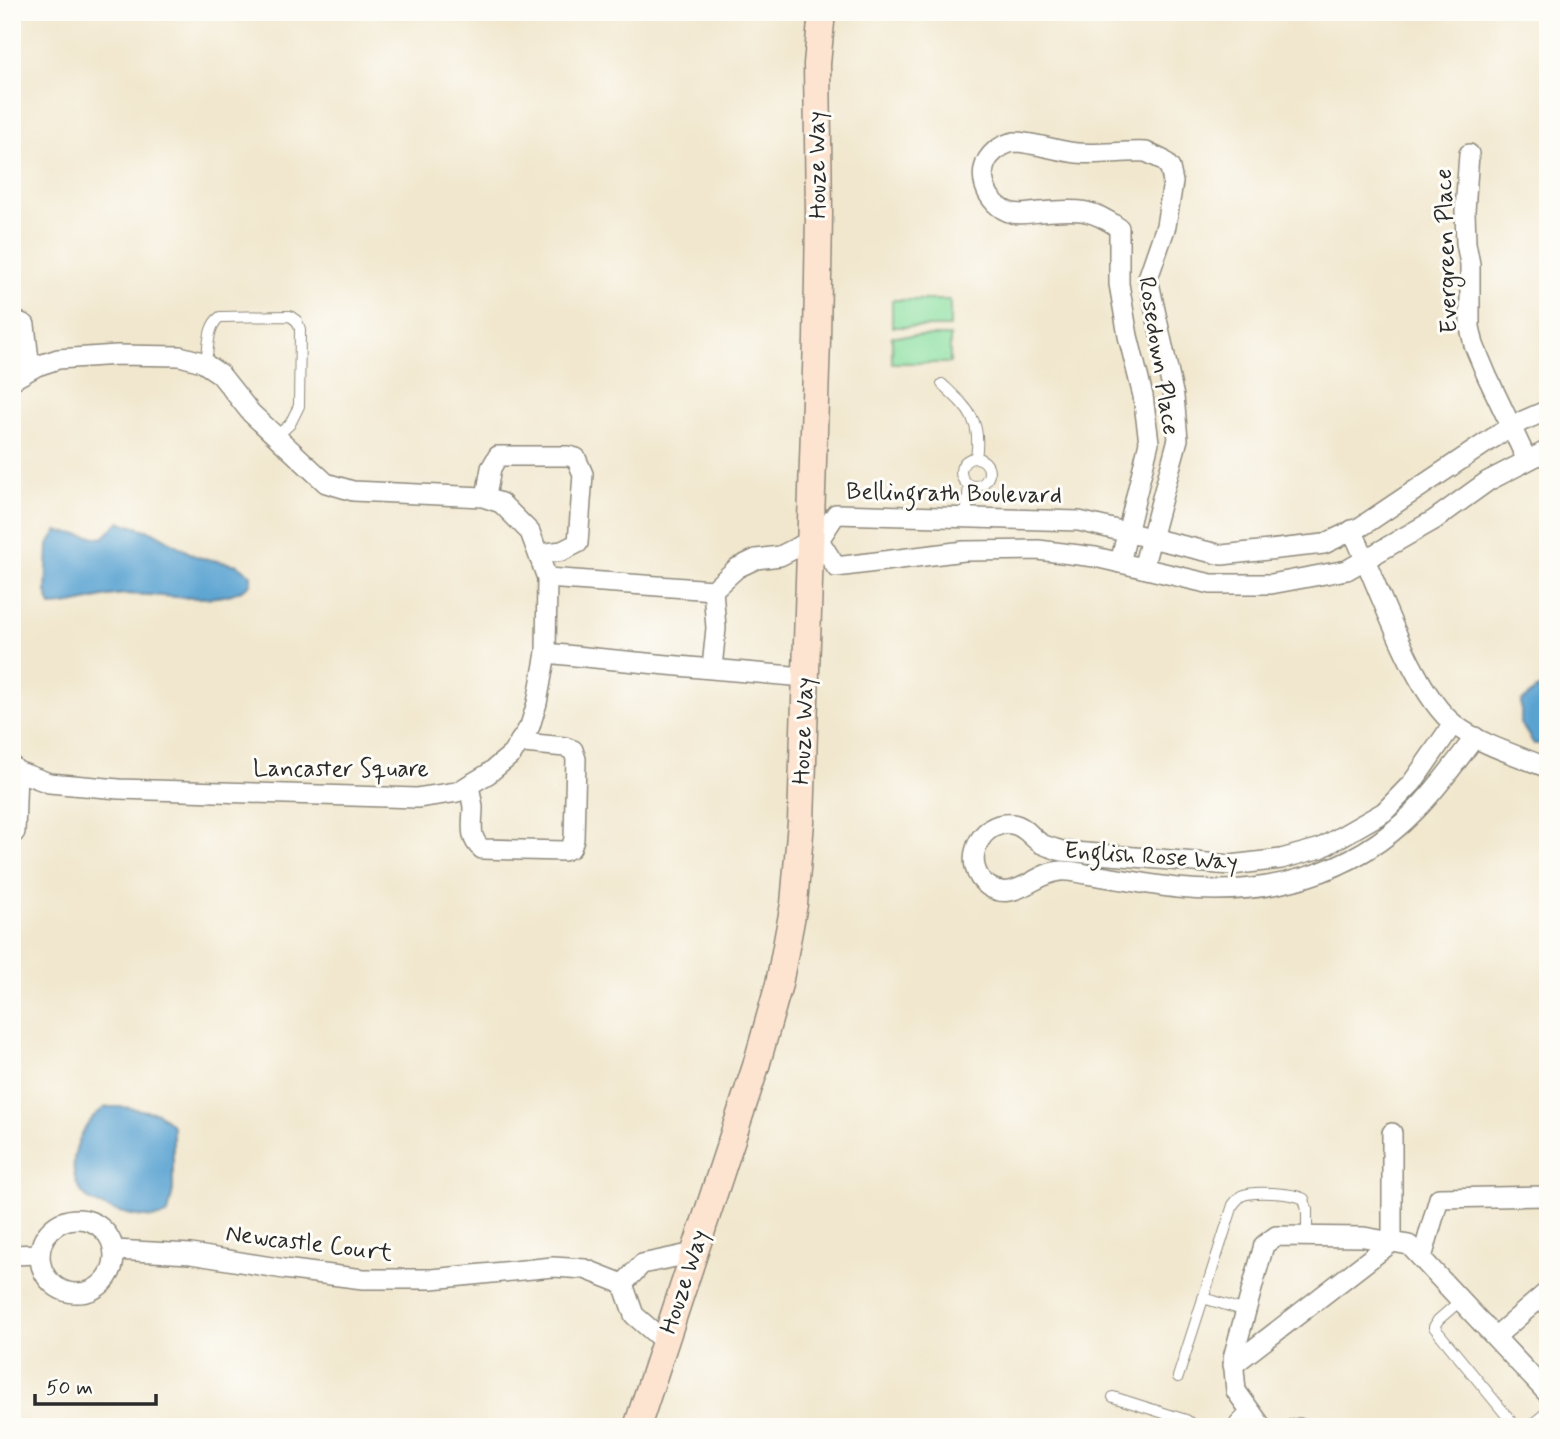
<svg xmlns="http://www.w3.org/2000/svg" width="1560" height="1439" viewBox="0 0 1560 1439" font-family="Mynerve,sans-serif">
  <rect width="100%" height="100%" fill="#fdfcf7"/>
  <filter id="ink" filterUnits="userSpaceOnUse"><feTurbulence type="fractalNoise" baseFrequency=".0143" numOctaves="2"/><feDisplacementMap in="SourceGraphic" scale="14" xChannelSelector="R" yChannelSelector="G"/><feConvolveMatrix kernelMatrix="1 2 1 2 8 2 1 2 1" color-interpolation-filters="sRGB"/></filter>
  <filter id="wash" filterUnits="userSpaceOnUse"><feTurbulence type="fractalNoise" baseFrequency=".00686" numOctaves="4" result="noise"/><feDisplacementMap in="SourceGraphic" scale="28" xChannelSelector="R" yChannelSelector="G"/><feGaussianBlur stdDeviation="1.57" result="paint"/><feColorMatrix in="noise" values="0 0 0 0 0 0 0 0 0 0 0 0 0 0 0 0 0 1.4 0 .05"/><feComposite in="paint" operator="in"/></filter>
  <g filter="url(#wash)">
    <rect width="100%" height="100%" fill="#f1e7ce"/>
    <g fill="#8bdfa0" stroke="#5b8566" stroke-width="2">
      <rect x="892" y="300" width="58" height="27"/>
      <rect x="892" y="336" width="58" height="27"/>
    </g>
    <g fill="#5aa3d1" stroke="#42677e" stroke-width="2">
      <path d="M119 522 153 532 197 557 238 565 251 575V583C223 611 152 590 115 595 93 598 73 606 51 606L46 592 48 545 57 531 103 538Z"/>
      <polygon points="1548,681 1548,744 1534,744 1521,724 1521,702"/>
      <path d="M106 1107H124L158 1113 173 1126V1190L168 1214C153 1224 99 1209 86 1197 60 1173 79 1122 106 1107Z"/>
    </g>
  </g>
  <g filter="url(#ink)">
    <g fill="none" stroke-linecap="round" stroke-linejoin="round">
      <g stroke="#8e897c" stroke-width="12">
        <g id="lane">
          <path d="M205 364C210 348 206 327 220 317L290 316 297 321 300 329 299 406 290 424 276 437"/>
          <path d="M942 384C968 409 982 419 976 458"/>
          <circle cx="975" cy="472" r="14"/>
          <polyline points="966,518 969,485"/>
          <polyline points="1203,1298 1246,1311"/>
          <polyline points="1461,1300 1438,1320 1434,1327 1516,1427"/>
          <path d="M1178 1377 1233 1205C1234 1203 1240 1197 1241 1196 1252 1190 1293 1193 1304 1199L1307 1210V1236"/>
          <polyline points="1113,1397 1186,1420 1198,1427"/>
          <polyline points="692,1427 709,1427"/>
          <polyline points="1282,1427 1299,1423 1310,1427"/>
          <polyline points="1529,1427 1548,1411"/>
        </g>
      </g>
      <g stroke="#8e897c" stroke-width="22">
        <g id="street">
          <polyline points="1469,154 1465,211 1466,243 1470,264 1470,327 1474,345 1487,376 1527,460"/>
          <polyline points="12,319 25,325 30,369"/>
          <polyline points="12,380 37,366 58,359 117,355 180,356 202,362 220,374 251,413 326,483 353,491 483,497 501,503 530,532 547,578 546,653 537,703 530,726 512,754 488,774 457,792 417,798 119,789 49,783 17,771 12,766"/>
          <polyline points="486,497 491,468 498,456 568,456 576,458 583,474 578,543 562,551 540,554"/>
          <path d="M1352 530C1377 581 1412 692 1455 725 1481 745 1517 755 1548 768"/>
          <polyline points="819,540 836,514 1079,521 1222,555 1324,544 1362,526 1511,426 1548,410"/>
          <polyline points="819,540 836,567 964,551 1038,550 1095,557 1211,584 1271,584 1347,570 1434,520 1488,481 1548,450"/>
          <path d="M1120 563 1149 442 1143 396 1128 336 1119 284V228C1089 206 1074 210 1039 212 1031 213 1020 215 1012 213 986 206 972 170 995 151 1000 147 1008 143 1014 142 1031 142 1058 151 1077 153 1100 155 1123 151 1146 152L1163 160 1170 168 1173 182 1166 226 1148 278 1174 397 1178 439 1143 568"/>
          <polyline points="547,578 713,590 737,568 756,559 780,556 810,541 819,540"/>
          <path d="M546 653C632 662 719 670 805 677"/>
          <polyline points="712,668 716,628 713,590"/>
          <path d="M1453 724 1412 783 1384 812 1321 848 1281 859 1231 865 1062 851C1056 849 1048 847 1042 844 1031 838 1026 826 1012 824 978 820 960 866 988 886 1015 904 1035 872 1061 871 1071 870 1083 874 1093 875 1121 879 1149 885 1177 888 1265 897 1352 876 1415 811 1437 789 1456 762 1475 737"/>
          <path d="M469 785C470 792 472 800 473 807 473 823 468 838 482 849L564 851 571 848 574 839 576 759 573 750 565 747 524 743 520 741"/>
          <polyline points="12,835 15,832 17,771"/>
          <circle cx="77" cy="1256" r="37"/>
          <polyline points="114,1250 191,1254 284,1269 363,1279 432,1279 553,1267 585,1269 623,1284"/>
          <polyline points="12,1255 40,1254"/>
          <polyline points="1422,1258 1439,1198 1548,1196"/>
          <polyline points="1495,1337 1548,1291"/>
          <polyline points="665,1342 634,1315 623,1284 642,1264 694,1253"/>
          <polyline points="1233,1365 1392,1242 1392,1133"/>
          <polyline points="1237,1427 1251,1412"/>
          <polyline points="1262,1427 1236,1391 1233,1358 1264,1245 1276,1236 1364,1237 1409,1245 1548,1394"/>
        </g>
      </g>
      <g stroke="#8e897c" stroke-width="29">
        <polyline id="secondary" points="637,1427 756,1066 779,984 794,904 801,822 817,340 819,214 817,64 822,12"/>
      </g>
      <use href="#lane" stroke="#fff" stroke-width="10"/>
      <use href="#street" stroke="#fff" stroke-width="19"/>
      <use href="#secondary" stroke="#fde4d0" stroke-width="26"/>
    </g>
  </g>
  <g text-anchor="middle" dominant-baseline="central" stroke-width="6" stroke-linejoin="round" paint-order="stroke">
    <g font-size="24" fill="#2b2b2b" stroke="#fdfcf7">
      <text transform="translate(818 165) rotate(-91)">Houze Way</text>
      <text transform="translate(1447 251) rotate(-92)">Evergreen Place</text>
      <text transform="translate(1158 356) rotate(81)">Rosedown Place</text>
      <text transform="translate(954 494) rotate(1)">Bellingrath Boulevard</text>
      <text transform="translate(804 731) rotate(-88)">Houze Way</text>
      <text x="341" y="769">Lancaster Square</text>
      <text transform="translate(1151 857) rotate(4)">English Rose Way</text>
      <text transform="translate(309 1244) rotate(7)">Newcastle Court</text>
      <text transform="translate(685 1282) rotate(-72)">Houze Way</text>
    </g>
  </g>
  <rect width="1560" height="1439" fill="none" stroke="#fdfcf7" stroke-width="42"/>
  <path d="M35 1394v10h121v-10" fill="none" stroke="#2b2b2b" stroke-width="3.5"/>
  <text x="46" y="1394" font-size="21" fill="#2b2b2b" stroke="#fdfcf7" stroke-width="5" paint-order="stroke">50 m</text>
</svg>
